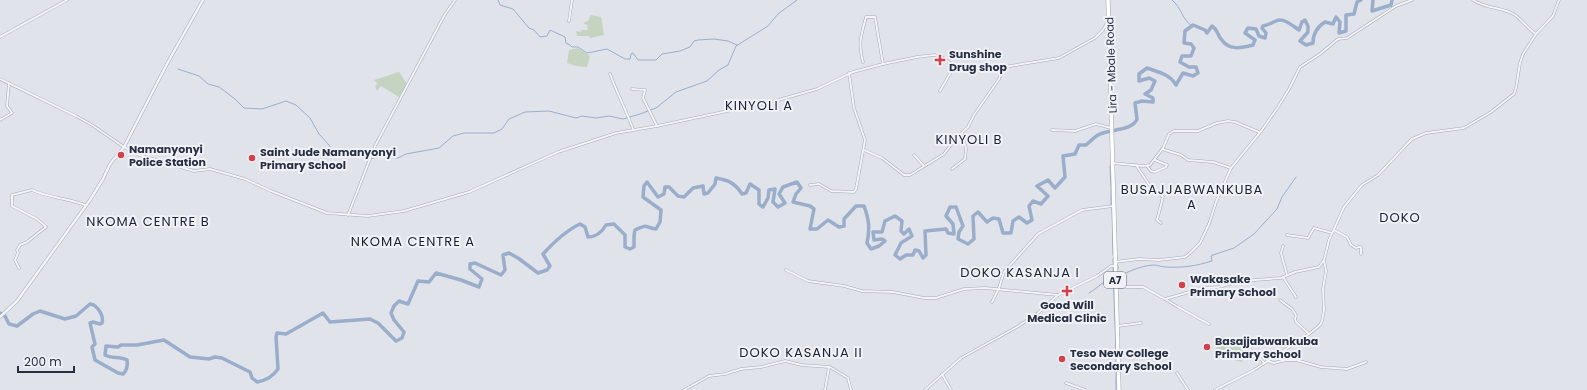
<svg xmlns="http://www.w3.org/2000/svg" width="1587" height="390" viewBox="0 0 1587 390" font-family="Poppins,sans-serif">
  <rect width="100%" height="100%" fill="#e0e3ea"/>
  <g fill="#c4d4c1">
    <polygon points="591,15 601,17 604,35 590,38 589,36 577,36 576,31 580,32 582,30 588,30 587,25 583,23 588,21"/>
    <polygon points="578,48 590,56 587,67 576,66 567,63 569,50"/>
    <polygon points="399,72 407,84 399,97 381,86 377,91 375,86 378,84 374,80"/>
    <polygon points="1221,336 1238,342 1246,347 1242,362 1216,356 1215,352"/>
  </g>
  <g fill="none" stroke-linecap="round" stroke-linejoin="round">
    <g stroke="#9aaecb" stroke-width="1">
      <polyline points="498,0 500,5 513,9 529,28 534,30 540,37 547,36 550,30 565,37 566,43 570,45 572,47 578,47 587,53 607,49 625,59 630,59 631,54 633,53 638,60 656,60 662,54 680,51 690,47 694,41 698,40 714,39 728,41 737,45"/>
      <path d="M1172 0C1182 8 1182 20 1192 26"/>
      <polyline points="178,69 199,76 208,84 219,87 235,99 244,108 262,109 286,101 296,105 310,118 319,134 329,145 333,152 370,159 381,156 398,158 406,154 439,148 453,136 464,133 494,133 502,129 509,119 525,112 549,111 576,118 582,116 596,118 609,116 623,119 640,114 656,108 676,92 707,81 719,70 728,65 736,46 768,26 778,14 797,0"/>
      <polyline points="1110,166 1111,188"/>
      <polyline points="1111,189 1111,192"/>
      <polyline points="1111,193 1111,205"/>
      <polyline points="1112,207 1113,255"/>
      <polyline points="1113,259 1113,263"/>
      <polyline points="1118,266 1118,269"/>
      <polyline points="1113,267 1116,354"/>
      <path d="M1118 277C1129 271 1141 266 1153 265 1158 265 1161 267 1166 267 1182 268 1196 266 1212 261L1211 256 1213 255 1234 248 1254 234 1277 209 1282 197 1296 177"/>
      <path d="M1089 293C1097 289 1105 279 1113 277"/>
      <polyline points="1116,358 1116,390"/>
    </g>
    <g stroke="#9aaecb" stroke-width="3.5">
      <polyline points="1373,0 1372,11 1391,5 1392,0"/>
      <path d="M0 313 5 316 9 324 17 326 33 314 40 311 65 319 76 316 90 304 94 305C99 309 104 316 102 323L100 324 93 322 90 323 95 344 92 347 95 360 118 373 123 374C127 370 128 366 127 360 119 356 112 359 105 355L106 346 118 347 121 345H137L164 340 190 357 209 359 215 357 222 358 250 372 252 378 257 382C267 380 272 377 278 369L276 337 277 333 286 334 323 313 330 322 370 319 378 323 396 341 402 338 404 332 394 320 391 313 394 306 399 301 408 304 418 281 429 282 436 273 461 280 479 287 482 279 470 269V264L475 263 501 275 505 270 503 255 509 253 518 258 538 273 547 270 550 266 543 254C554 242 565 231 580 224L585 227 588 237C596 237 602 232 606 225L614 224 625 235V247L630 249 634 247V236L635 230C649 223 645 228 656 229L660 222 661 210 643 197 644 186 647 182 658 197 664 194 665 187H669L678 196 684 197 693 188 703 186 704 194 708 193 715 184 716 178C728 180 735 183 742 194L746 193 750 184 759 190V204L763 207 768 198 769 190 775 189 773 202 778 207 785 203 779 194 783 187 797 182 801 188 796 194 793 202 810 206 814 209 810 229H817L828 220 839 227 844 226V219L856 206H864C869 219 870 229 867 243L871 249 879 246 885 241 882 239 874 240 873 232H882L885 221 895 216 902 221 901 231 904 234 909 229 912 236 901 243 895 255 900 259 906 255H913L915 250 919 251 923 258 926 255 925 231 946 229 948 233 954 234 953 224 946 216 950 207H956L963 226 959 232 958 239 968 244 974 239 973 216 978 212 987 222 993 218 999 219 1003 233H1011L1013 221 1019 217 1027 223 1032 220 1029 206 1033 201 1041 204 1048 196 1037 186 1048 180 1055 188 1065 177 1063 156 1075 154 1079 145H1086C1090 142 1093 138 1098 135 1108 129 1133 131 1137 119L1135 103 1142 101 1153 102V98L1145 94 1151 90 1155 81 1149 78 1139 81V74L1147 68C1158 72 1170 74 1176 85L1183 73 1193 76 1198 73 1196 67H1189L1180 62 1182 56H1191L1194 48 1191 44 1184 43 1185 31 1193 25 1205 30 1207 33 1212 26C1218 30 1217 34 1221 39 1229 51 1241 48 1253 45L1255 40 1245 33 1248 28 1256 29 1259 36 1265 38 1266 33 1262 28 1263 26C1269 25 1271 23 1276 21 1283 17 1293 26 1299 30L1302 22 1305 20 1308 26V32L1300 41 1306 45 1313 43C1313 33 1317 27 1325 22L1333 24 1336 17 1340 22 1339 33 1346 31V15L1354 14 1357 2 1361 0"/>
    </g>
    <g stroke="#a5a9b4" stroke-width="3">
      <g id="minor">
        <path d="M1473 0C1486 9 1503 7 1515 15 1523 21 1528 29 1536 34"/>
        <polyline points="569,21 572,0"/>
        <polyline points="0,37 67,0"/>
        <path d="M863 62C858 43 861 36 866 17H875L883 64"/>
        <path d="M610 74C617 93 626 110 633 129"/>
        <polyline points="0,79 76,116 92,125 124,147 139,155 194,171 210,169 245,179 271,191 327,213 368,216 404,211 469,192 558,152 616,133 657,126 775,101 817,89 853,72 883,64 917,57 934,55 942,57 955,66 963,68 1004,67 1059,58 1095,38 1103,30 1108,21"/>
        <polyline points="632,89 645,90 643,98 657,126"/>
        <polyline points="940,91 955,65"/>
        <polyline points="0,120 12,113 7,106 9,83"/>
        <polyline points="1052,130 1075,131 1096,124 1111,128"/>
        <polyline points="1162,149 1181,155 1188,160 1213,162 1231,168"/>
        <polyline points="864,150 882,158 904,175 910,175 944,154 956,138 968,127 974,115 999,79 1003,67"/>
        <polyline points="914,155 924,166"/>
        <polyline points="1112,163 1143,166 1150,165 1163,148 1169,134 1174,131 1198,131 1217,123 1228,121 1235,122 1259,132"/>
        <polyline points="1136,165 1150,186 1163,197 1157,220 1161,223"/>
        <polyline points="1147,166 1151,171 1155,172 1166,167 1167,165 1155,160"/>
        <polyline points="952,169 965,159 966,149 962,133"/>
        <polyline points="810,185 819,184 831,191 854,192 856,189 865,140 854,108 849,73"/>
        <polyline points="348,215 375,146 444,16 455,0"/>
        <polyline points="1334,230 1347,237 1351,245 1356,248 1359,247 1361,247 1361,254"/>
        <polyline points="1287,235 1308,238 1314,228 1332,233"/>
        <polyline points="1283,246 1281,253 1287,275"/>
        <polyline points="1115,262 1139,259 1159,260 1185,257 1190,253 1200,243 1209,224 1216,202 1231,168 1262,130 1278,107 1289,89 1300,67 1320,54 1338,39 1347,38 1396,6 1412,0"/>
        <path d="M19 268 15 260 18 253 17 250 20 245 27 242 46 227 37 219 12 206V195L32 190C49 198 68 198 85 205"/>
        <polyline points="786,270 808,281 844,286 862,291 893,292 924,298 936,298 964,289 985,288 1058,295"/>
        <polyline points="1283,277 1296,297"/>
        <polyline points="1116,287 1143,287 1165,299 1204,288 1218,287 1241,281 1281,278 1295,272 1319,267 1324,260 1329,240 1344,207 1362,185 1378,175 1412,139 1426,133 1464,128 1491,112 1514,94 1516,88 1520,63 1523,54 1536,34 1553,16 1559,0"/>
        <polyline points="1165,299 1178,307 1209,324"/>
        <polyline points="1280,300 1292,309 1296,315 1295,319 1296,322 1309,334"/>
        <polyline points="992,302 999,288 1004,272 1038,234 1082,210 1113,206"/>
        <polyline points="1118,326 1141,323"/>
        <path d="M1243 343C1248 348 1262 359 1264 363"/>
        <polyline points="1093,351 1117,356"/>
        <polyline points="1267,361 1274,363 1286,360 1296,360 1321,367 1347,369 1366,362"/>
        <polyline points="830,367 848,378 851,390"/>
        <polyline points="1177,373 1188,390"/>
        <polyline points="942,374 951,390"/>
        <polyline points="1066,383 1085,390"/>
        <polyline points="684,390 709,376 725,374 741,369 761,367 785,361 802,365 829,367 825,390"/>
        <polyline points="925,390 961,358 1017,327 1038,313 1058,295 1097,276 1111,266 1115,266"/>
        <polyline points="1215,390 1254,370 1309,334 1320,325 1322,321 1324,310 1323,289 1326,271 1324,260"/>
      </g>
    </g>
    <g stroke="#a5a9b4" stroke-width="3.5">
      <polyline id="tertiary" points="0,317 17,301 90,200 103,179 110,164 124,147 168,62 203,0"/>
    </g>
    <g stroke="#9fa6b6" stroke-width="4.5">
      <polyline id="primary" points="1108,0 1119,390"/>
    </g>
    <use href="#minor" stroke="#f3f4f8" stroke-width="2"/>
    <use href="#tertiary" stroke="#f3f4f8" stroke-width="2.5"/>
    <use href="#primary" stroke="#fff" stroke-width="3.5"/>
  </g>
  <g fill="#d3404b" stroke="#f0f2f7" stroke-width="1.5">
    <path d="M938 54h4v4h4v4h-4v4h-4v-4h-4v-4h4z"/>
    <circle cx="121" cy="155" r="4"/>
    <circle cx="252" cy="158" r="4"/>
    <circle cx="1182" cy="285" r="4"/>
    <path d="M1065 285h4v4h4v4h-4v4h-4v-4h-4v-4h4z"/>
    <circle cx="1207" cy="347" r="4"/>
    <circle cx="1062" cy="359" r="4"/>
  </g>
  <g text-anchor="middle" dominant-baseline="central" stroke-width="4" stroke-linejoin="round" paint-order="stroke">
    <rect fill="#f0f2f7" stroke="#646a78" stroke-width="1" x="1104" y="272" width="22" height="16" rx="3"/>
    <g font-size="10" font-weight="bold" fill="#282f42">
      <text x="1115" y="280">A7</text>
    </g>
    <g font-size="11" font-weight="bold" fill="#282f42" stroke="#f0f2f7" text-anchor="start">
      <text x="949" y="54">Sunshine<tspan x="949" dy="13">Drug shop</tspan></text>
      <text x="129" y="149">Namanyonyi<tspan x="129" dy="13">Police Station</tspan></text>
      <text x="260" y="152">Saint Jude Namanyonyi<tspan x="260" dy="13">Primary School</tspan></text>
      <text x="1190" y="279">Wakasake<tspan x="1190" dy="13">Primary School</tspan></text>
      <text x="1067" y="305" text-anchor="middle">Good Will<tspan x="1067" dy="13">Medical Clinic</tspan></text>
      <text x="1215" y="341">Basajjabwankuba<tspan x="1215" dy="13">Primary School</tspan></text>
      <text x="1070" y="353">Teso New College<tspan x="1070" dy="13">Secondary School</tspan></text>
    </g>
    <g font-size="11" fill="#282f42" stroke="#f0f2f7">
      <text transform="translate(1111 65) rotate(-92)">Lira - Mbale Road</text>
    </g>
    <g font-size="13" letter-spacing="1" fill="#1a2133" stroke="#f0f2f7">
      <text x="759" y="105">KINYOLI A</text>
      <text x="969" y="139">KINYOLI B</text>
      <text x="1192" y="189">BUSAJJABWANKUBA<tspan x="1192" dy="15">A</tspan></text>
      <text x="1400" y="217">DOKO</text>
      <text x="148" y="221">NKOMA CENTRE B</text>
      <text x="413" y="241">NKOMA CENTRE A</text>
      <text x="1020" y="272">DOKO KASANJA I</text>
      <text x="801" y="352">DOKO KASANJA II</text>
    </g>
  </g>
  <path d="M18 366v6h56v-6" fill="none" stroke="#282f42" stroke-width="2"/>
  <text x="24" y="366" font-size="12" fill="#282f42" stroke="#f0f2f7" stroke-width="3" paint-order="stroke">200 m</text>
</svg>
